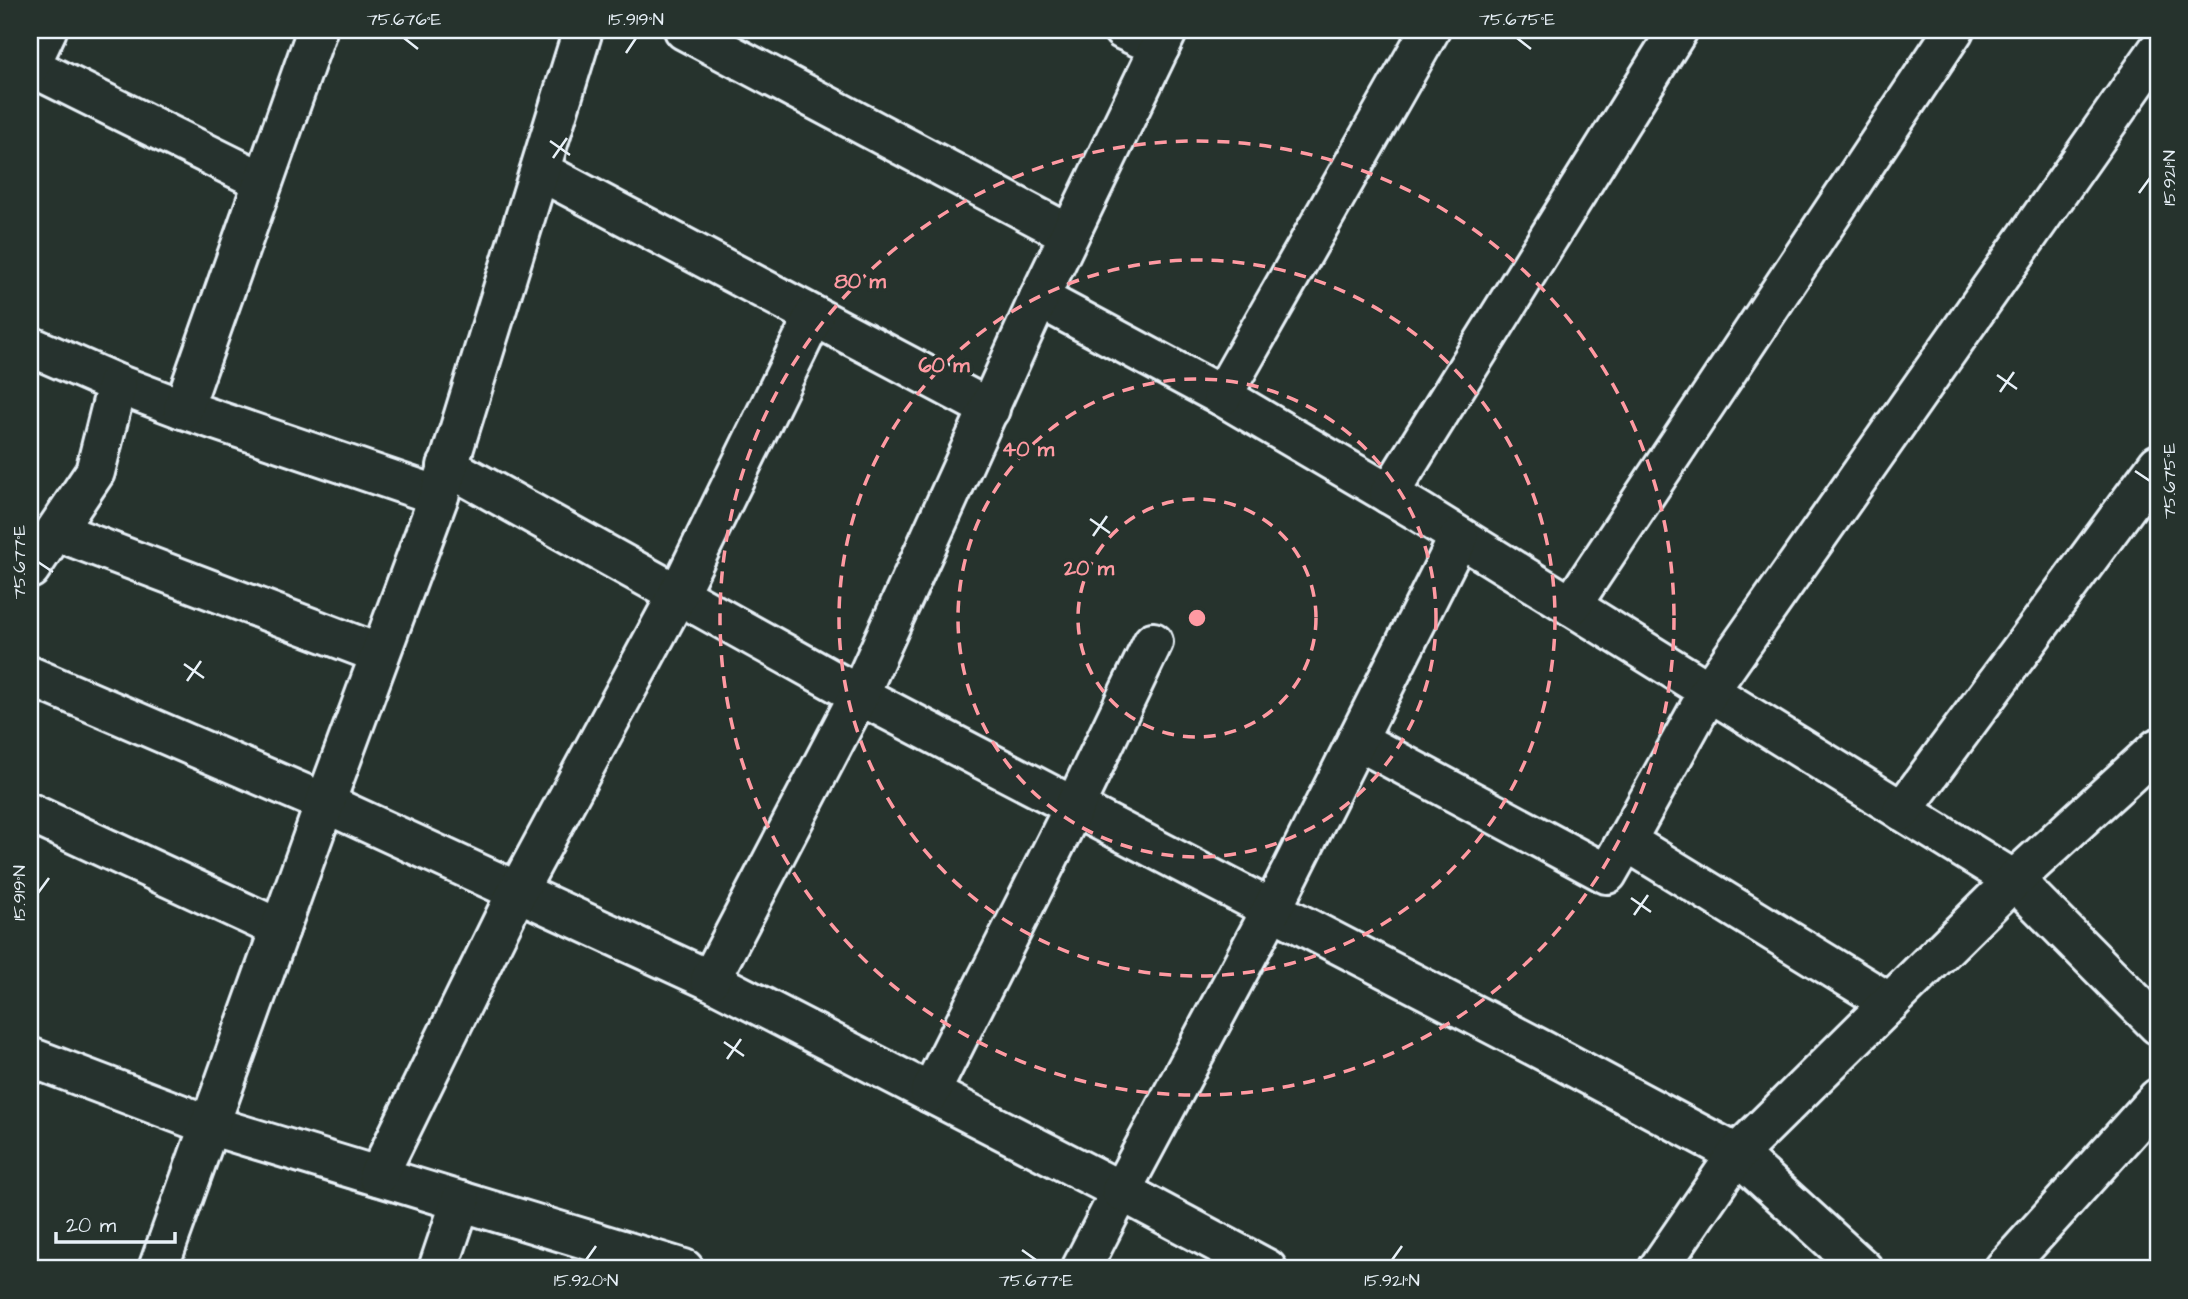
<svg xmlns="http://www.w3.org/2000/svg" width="2188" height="1299" viewBox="0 0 2188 1299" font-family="'Architects Daughter',sans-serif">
  <rect width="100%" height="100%" fill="#26332d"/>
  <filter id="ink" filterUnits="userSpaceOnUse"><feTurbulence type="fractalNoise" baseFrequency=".0143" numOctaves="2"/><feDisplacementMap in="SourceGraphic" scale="14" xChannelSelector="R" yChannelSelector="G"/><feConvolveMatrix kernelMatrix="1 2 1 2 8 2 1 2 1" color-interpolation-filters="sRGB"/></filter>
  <g filter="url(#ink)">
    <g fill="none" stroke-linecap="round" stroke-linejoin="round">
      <g stroke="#e8f1f8" stroke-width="44">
        <g id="street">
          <polyline points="684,30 1069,234"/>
          <polyline points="1123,30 1160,47"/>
          <polyline points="1168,30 1039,298 1222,396 1418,511 2014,880 2158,1025"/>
          <polyline points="30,66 262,181"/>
          <polyline points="30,66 47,30"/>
          <polyline points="540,171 990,409"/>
          <polyline points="30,346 117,384 183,409 439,496"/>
          <polyline points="1222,396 1430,30"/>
          <polyline points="183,409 317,30"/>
          <polyline points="447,466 859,695 1544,1051 1737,1154 1863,1269"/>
          <polyline points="1389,494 1678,30"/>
          <polyline points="56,531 380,654"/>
          <polyline points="30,569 95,472 117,384"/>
          <polyline points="1571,606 1954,30"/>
          <polyline points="30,676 325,803 710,980 1121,1191 1081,1269"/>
          <polyline points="1357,740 1607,874 1626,841"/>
          <polyline points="1902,811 2158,464"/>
          <polyline points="30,813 280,929"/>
          <polyline points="710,980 859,695 1039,298"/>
          <polyline points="1890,1003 1626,841 1709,691 2158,50"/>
          <polyline points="30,1057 209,1125 684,1269"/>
          <polyline points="930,1093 1074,807 1153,642"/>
          <polyline points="378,1176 517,892 678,594 814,316"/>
          <polyline points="438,1269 461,1201"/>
          <polyline points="1267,1269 1121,1191 1272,909 1459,537"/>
          <polyline points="1658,1269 1737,1154 2014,880 2158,748"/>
          <polyline points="2004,1269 2158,1098"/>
        </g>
      </g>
      <g stroke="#e8f1f8" stroke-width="44">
        <polyline id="secondary" points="158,1269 325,803 439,496 583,30"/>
      </g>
      <use href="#street" stroke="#26332d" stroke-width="38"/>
      <use href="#secondary" stroke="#26332d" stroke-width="38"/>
    </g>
  </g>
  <path fill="none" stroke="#e8f1f8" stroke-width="2.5" d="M404 38 418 49M1517 38 1531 49M626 53 636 38M550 141 570 155M553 158 567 138M2139 193 2150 178M1997 375 2017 389M2000 392 2014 372M2135 471 2150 481M1090 519 1110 533M1093 536 1107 516M38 562 53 572M184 664 204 678M187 681 201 661M38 893 49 878M1631 898 1651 912M1634 915 1648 895M724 1042 744 1056M727 1059 741 1039M1022 1250 1036 1260M586 1260 596 1246M1392 1260 1402 1246"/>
  <g fill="none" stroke="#ff9aa2" stroke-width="3.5" stroke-dasharray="12 9">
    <circle cx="1197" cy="618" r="119"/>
    <circle cx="1197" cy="618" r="239"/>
    <circle cx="1197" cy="618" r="358"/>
    <circle cx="1197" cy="618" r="477"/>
  </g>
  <circle cx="1197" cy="618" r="10" fill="#ff9aa2" stroke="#26332d" stroke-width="3.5"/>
  <g font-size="21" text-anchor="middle" font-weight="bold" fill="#ff9aa2" stroke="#26332d" stroke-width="7" stroke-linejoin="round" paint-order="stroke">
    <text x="860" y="288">80 m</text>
    <text x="944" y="372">60 m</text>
    <text x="1028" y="456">40 m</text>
    <text x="1089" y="575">20 m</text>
  </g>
  <rect width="2188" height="1299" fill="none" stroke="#26332d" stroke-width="77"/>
  <path d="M56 1232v10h119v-10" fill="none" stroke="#e8f1f8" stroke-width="3.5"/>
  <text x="66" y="1232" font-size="21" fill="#e8f1f8" stroke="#26332d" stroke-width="5" paint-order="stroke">20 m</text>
  <rect x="38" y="38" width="2112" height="1222" fill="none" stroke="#e8f1f8" stroke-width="2.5"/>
  <g font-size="18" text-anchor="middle" fill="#e8f1f8">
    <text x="404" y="25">75.676°E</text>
    <text x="636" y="25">15.919°N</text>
    <text x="1517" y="25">75.675°E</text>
    <text transform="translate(2169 178) rotate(-90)" y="6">15.921°N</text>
    <text transform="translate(2169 481) rotate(-90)" y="6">75.675°E</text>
    <text transform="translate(19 562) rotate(-90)" y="6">75.677°E</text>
    <text transform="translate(19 893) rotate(-90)" y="6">15.919°N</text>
    <text x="586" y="1286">15.920°N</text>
    <text x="1036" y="1286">75.677°E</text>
    <text x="1392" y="1286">15.921°N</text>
  </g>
</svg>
